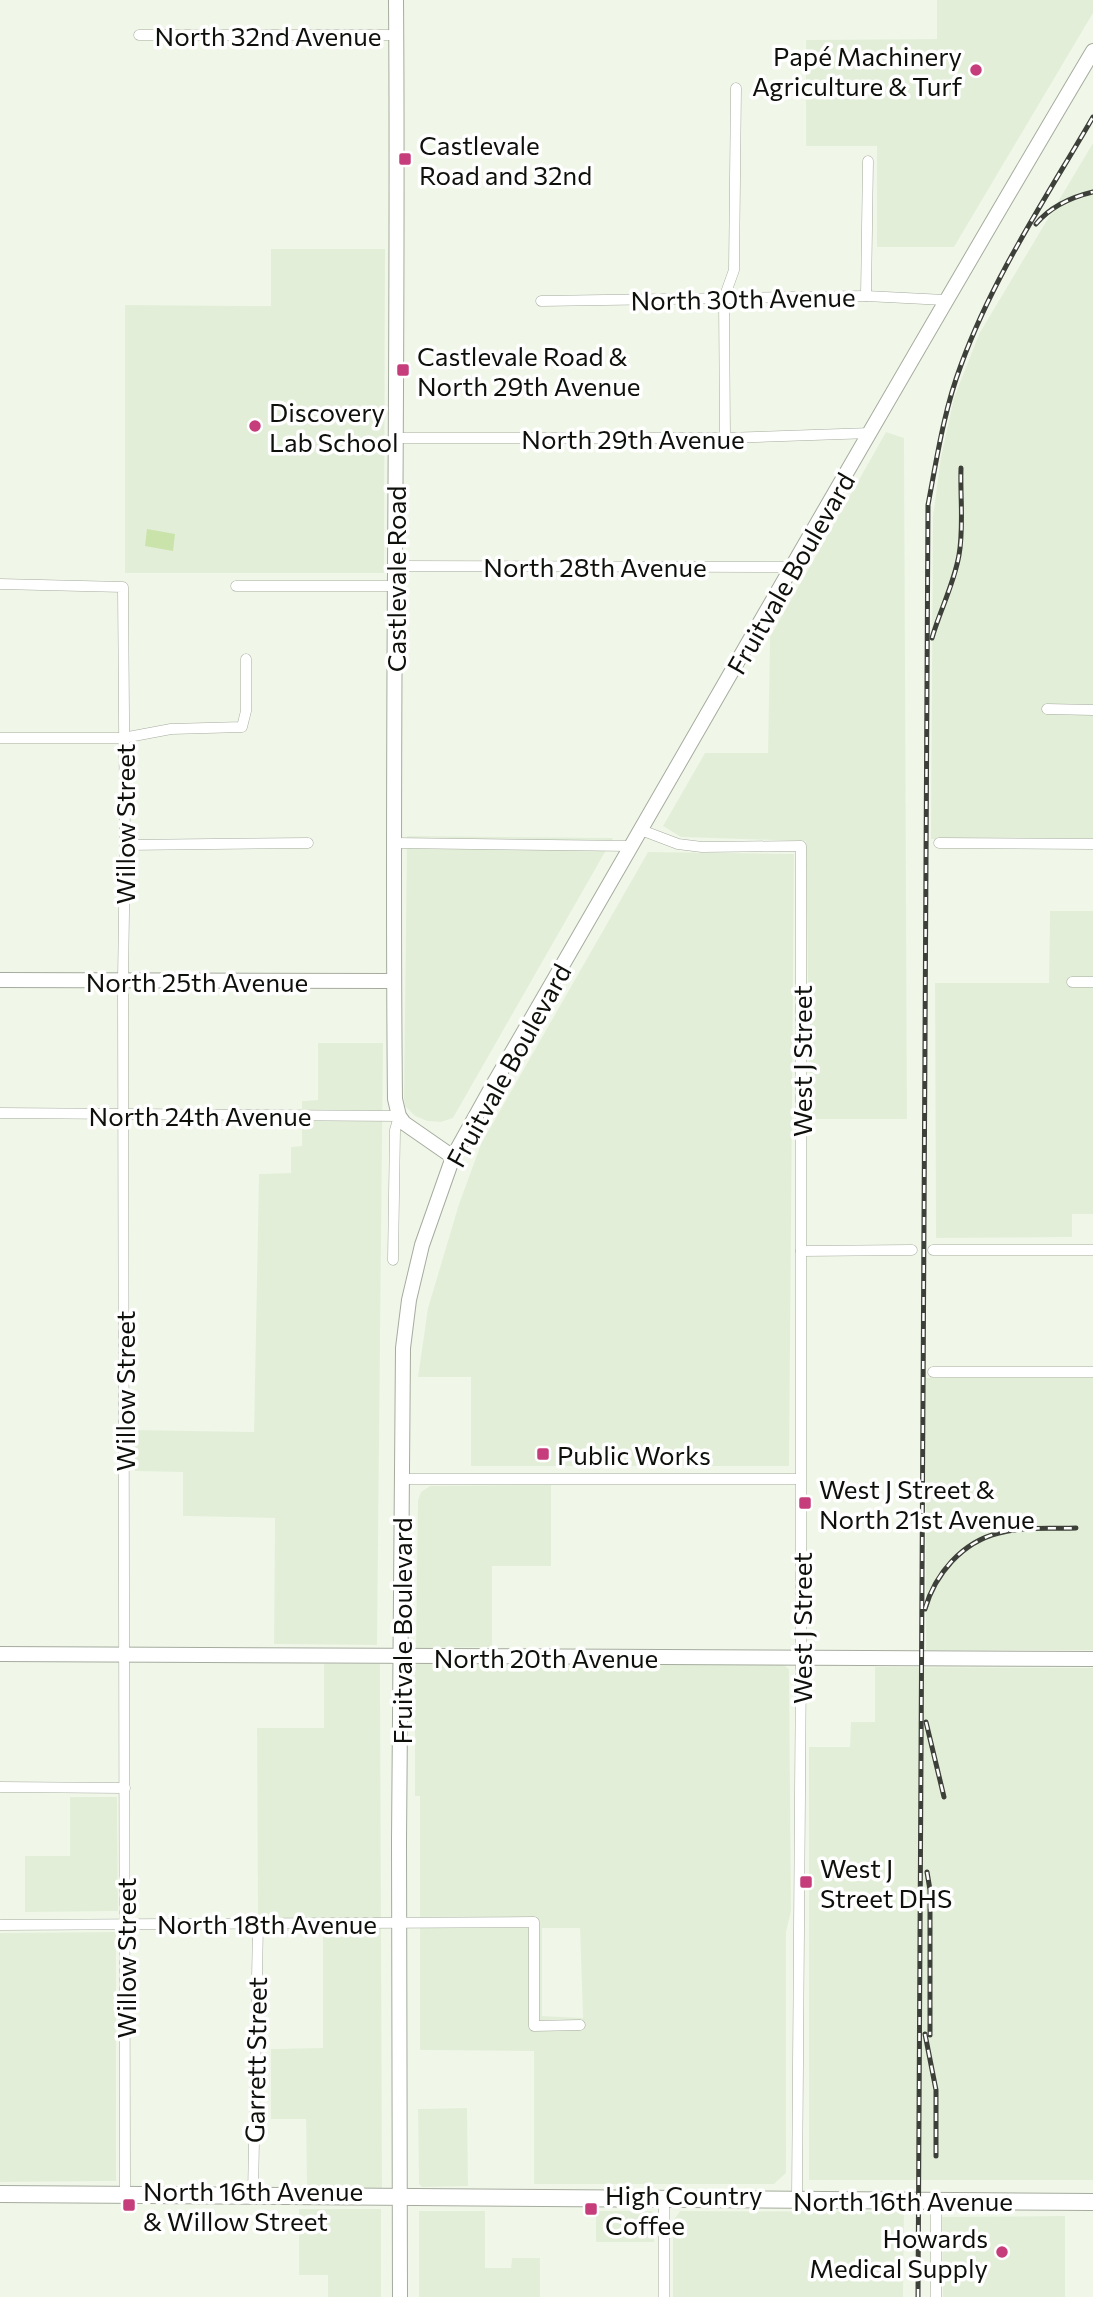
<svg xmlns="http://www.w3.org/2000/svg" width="1093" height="2297" viewBox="0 0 1093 2297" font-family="Commissioner,sans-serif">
  <rect width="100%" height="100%" fill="#f0f7e9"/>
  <g fill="#e3eed9" fill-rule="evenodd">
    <polygon points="937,0 1093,0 1093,13 954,247 877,247 877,146 806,146 806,40 937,39"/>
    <polygon points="1093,143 1093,838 931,839 933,516 941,457 954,398 979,334"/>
    <polygon points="271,249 385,249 384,573 125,573 125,305 271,306"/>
    <polygon points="886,432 904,438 907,1119 810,1119 806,841 681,837 663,826 705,753 768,753 770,637"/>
    <polygon points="407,836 613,838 453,1118 441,1122 427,1121 415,1116 405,1106 404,1099"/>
    <polygon points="648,852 794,854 789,1466 471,1466 471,1377 418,1377 428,1308 459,1204 481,1144"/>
    <polygon points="1050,911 1093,911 1093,1214 1072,1214 1072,1237 936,1238 935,983 1049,983"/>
    <polygon points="318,1043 383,1043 377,1645 274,1644 275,1518 183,1516 183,1472 135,1471 135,1430 254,1432 259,1174 291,1173 291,1147 302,1146 302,1101 318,1100"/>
    <rect x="926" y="1378" width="167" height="272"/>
    <polygon points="551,1485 551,1566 492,1566 492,1647 416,1648 418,1500 421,1492 430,1486"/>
    <path d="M415 1663 782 1664 789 1669 791 1911 786 1932V2173L774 2184H534V2051L420 2050V1796H415ZM542 1928H580L583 2018 542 2016Z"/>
    <polygon points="324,1664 380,1664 382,2188 307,2188 306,2119 271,2119 271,2049 323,2048 323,1931 258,1931 257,1728 324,1728"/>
    <polygon points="875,1667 1093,1668 1093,2180 809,2180 809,1747 850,1747 851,1722 875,1722"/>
    <polygon points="70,1797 117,1797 118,1911 25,1912 25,1856 70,1856"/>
    <polygon points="116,1932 116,2181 0,2182 0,1933"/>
    <polygon points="467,2108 468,2186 422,2187 419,2184 418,2109"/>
    <polygon points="299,2209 381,2209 381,2297 328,2297 328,2275 299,2275"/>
    <polygon points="419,2211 485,2211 485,2268 511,2268 512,2258 540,2258 540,2297 419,2297"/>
    <polygon points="596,2211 651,2211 654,2214 654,2242 596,2242"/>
    <polygon points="680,2211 904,2212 903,2297 673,2297 673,2221"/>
    <polygon points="1065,2216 1065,2297 943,2297 942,2217"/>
  </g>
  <polygon fill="#c9e3ab" points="147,529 175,534 173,551 145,546"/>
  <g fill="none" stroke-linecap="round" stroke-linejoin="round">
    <g stroke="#a5ac9e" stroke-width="11">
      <g id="street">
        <polyline points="139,35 397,35"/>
        <polyline points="866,296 868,161"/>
        <polyline points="541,301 866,296 945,300"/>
        <polyline points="396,438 725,438 871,433"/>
        <polyline points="725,438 724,298 734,270 736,88"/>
        <polyline points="396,566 794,567"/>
        <polyline points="0,584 123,587 125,845 123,980 125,2194"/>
        <polyline points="236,586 396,586"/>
        <polyline points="1047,709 1093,710"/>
        <polyline points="0,738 123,738 171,729 242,727 246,711 246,659"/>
        <polyline points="641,830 678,844 702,847 801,846 801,1658 797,2200"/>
        <polyline points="395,843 631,846"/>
        <polyline points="939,843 1093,844"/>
        <polyline points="125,845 308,843"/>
        <polyline points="1072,982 1093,982"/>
        <polyline points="0,1113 399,1116 395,1130 393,1260"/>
        <polyline points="933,1250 1093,1250"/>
        <polyline points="801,1251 912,1250"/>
        <polyline points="933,1372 1093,1372"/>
        <polyline points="402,1479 800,1479"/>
        <polyline points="0,1787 125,1788"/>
        <polyline points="0,1925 534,1922 534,2026 580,2025"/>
        <polyline points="253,2195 258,1925"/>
        <polyline points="664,2200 664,2297"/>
        <polyline points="936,2297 936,2199"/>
      </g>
    </g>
    <g stroke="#a5ac9e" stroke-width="16">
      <g id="secondary">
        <path d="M396 0C399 366 391 732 395 1099L399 1116 404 1123 453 1157"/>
        <polyline points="0,980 394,981"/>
        <polyline points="0,1654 1093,1659"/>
        <path d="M400 2297 399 1841 403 1348 409 1300 422 1245 453 1157 493 1085C693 741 889 394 1093 51"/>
      </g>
    </g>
    <g stroke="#a5ac9e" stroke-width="18">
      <polyline id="primary" points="0,2194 1093,2202"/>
    </g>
    <use href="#street" stroke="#fff" stroke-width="10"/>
    <use href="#secondary" stroke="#fff" stroke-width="14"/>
    <use href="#primary" stroke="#fff" stroke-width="16"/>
    <g stroke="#3d4039" stroke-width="5">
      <g id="rail">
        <path d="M1036 224C1050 207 1072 197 1093 192"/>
        <path d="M932 638C940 610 954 584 959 555 964 528 960 496 961 468"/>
        <path d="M925 1609C935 1574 962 1542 999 1533 1023 1526 1051 1529 1076 1528"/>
        <polyline points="926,1722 944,1797"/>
        <polyline points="927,1872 930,1890 930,2035"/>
        <polyline points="925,2034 936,2090 936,2156"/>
        <path d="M918 2297 928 505C937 457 944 410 961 365 993 277 1046 198 1093 117"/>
      </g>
    </g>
    <use href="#rail" stroke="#fff" stroke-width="2.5" stroke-dasharray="8" stroke-linecap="butt"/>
  </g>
  <g fill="#c53d7b" stroke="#fff" stroke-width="2.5">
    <circle cx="976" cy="70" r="7"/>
    <rect x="398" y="152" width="14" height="14" rx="3.5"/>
    <rect x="396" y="363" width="14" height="14" rx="3.5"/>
    <circle cx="255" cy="426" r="7"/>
    <rect x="536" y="1447" width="14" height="14" rx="3.5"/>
    <rect x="798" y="1496" width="14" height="14" rx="3.5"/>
    <rect x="799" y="1875" width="14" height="14" rx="3.5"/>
    <rect x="122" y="2198" width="14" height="14" rx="3.5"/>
    <rect x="584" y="2202" width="14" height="14" rx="3.5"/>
    <circle cx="1002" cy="2252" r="7"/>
  </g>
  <g text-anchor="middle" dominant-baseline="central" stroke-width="7" stroke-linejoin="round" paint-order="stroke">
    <g font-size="26" fill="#0e100b" stroke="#fff">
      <text x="268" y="35">North 32nd Avenue</text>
      <text transform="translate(743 298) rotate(-1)">North 30th Avenue</text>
      <text x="633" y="438">North 29th Avenue</text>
      <text x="595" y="566">North 28th Avenue</text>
      <text transform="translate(790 573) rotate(-60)">Fruitvale Boulevard</text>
      <text transform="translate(395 579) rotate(-90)">Castlevale Road</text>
      <text transform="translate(124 824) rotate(-90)">Willow Street</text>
      <text x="197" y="981">North 25th Avenue</text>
      <text transform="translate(801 1061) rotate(-90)">West J Street</text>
      <text transform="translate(508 1065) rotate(-61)">Fruitvale Boulevard</text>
      <text x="200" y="1115">North 24th Avenue</text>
      <text transform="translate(124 1391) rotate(-90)">Willow Street</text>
      <text transform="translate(801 1628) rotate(-90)">West J Street</text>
      <text transform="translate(401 1631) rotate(-90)">Fruitvale Boulevard</text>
      <text x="546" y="1657">North 20th Avenue</text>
      <text x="267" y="1923">North 18th Avenue</text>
      <text transform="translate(125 1958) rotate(-90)">Willow Street</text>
      <text transform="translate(255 2060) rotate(-89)">Garrett Street</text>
      <text x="903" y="2200">North 16th Avenue</text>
    </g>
    <g font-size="26" fill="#0e100b" stroke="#fff" text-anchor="start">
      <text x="962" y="55" text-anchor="end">Papé Machinery<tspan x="962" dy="30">Agriculture &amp; Turf</tspan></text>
      <text x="419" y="144">Castlevale<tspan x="419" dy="30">Road and 32nd</tspan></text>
      <text x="417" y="355">Castlevale Road &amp;<tspan x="417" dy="30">North 29th Avenue</tspan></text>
      <text x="269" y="411">Discovery<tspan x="269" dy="30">Lab School</tspan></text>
      <text x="557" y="1454">Public Works</text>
      <text x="819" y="1488">West J Street &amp;<tspan x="819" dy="30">North 21st Avenue</tspan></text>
      <text x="820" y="1867">West J<tspan x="820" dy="30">Street DHS</tspan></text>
      <text x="143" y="2190">North 16th Avenue<tspan x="143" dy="30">&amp; Willow Street</tspan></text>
      <text x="605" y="2194">High Country<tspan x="605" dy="30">Coffee</tspan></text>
      <text x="988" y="2237" text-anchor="end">Howards<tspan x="988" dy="30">Medical Supply</tspan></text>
    </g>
  </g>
</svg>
